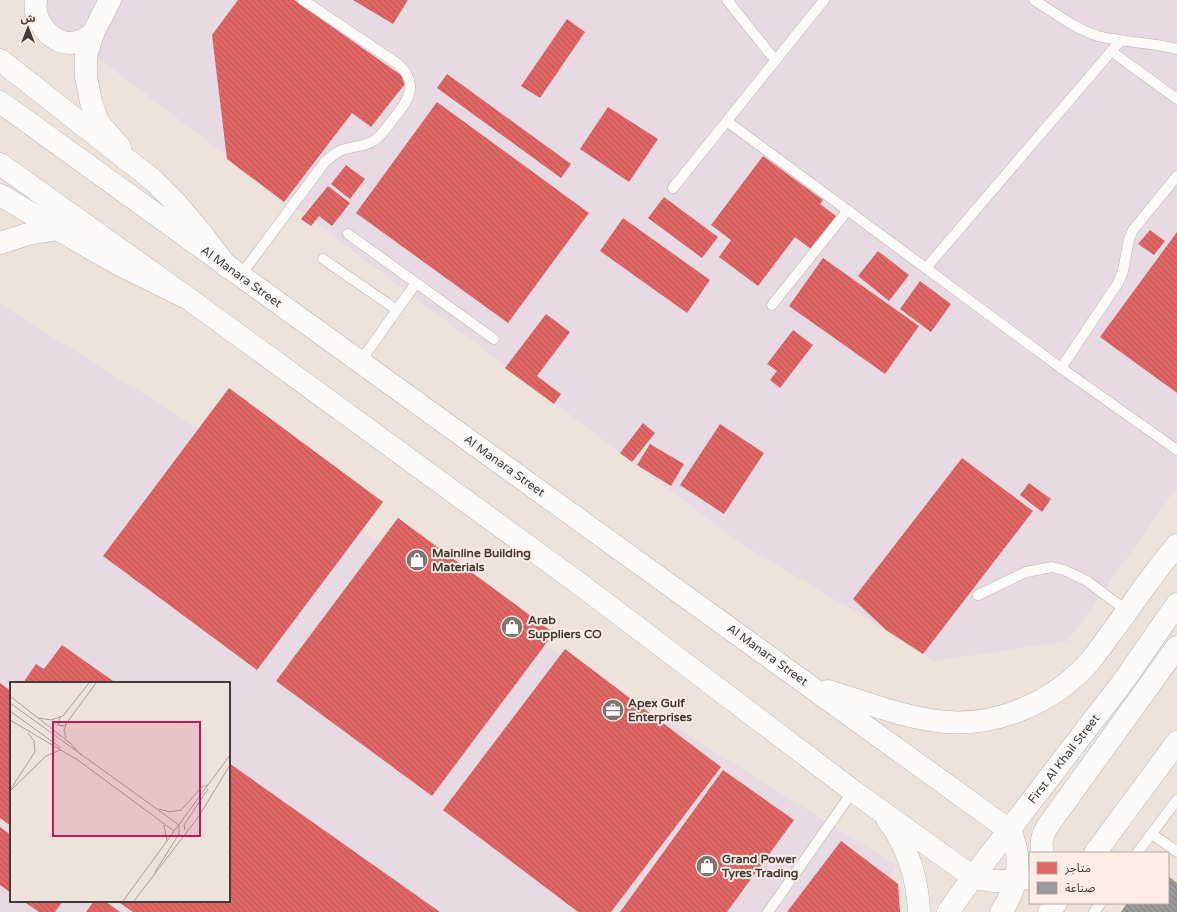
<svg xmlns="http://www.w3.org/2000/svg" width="1177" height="912" viewBox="0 0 1177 912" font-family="'Varela Round','Noto Sans Arabic',sans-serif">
  <defs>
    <pattern id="shops-back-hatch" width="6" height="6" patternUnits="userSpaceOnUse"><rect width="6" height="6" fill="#e06666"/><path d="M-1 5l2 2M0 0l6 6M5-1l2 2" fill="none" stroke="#b75555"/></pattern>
    <pattern id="industry-back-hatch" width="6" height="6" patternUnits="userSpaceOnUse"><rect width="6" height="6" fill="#999"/><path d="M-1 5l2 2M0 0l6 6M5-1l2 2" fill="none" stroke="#7e7e7e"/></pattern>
  </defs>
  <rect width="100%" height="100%" fill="#ede2dc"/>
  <g fill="#e7dae2" fill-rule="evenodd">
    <polygon points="21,0 1177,0 1177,487 1068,641 934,661 886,630 740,543"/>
    <path d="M0 304 897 866 864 912H0ZM11 683H229V901H11Z"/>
  </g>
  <g fill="url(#shops-back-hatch)">
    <polygon points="238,0 294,0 408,80 371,127 352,113 284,202 227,159 212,35"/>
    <polygon points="353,0 408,0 393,24"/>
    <polygon points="567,19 585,32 540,98 521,86"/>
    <polygon points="447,74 571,164 561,178 437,88"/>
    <polygon points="437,102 589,213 508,323 356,213"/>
    <polygon points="608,107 658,139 629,182 580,149"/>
    <polygon points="763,156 823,200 820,204 836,216 811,249 795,237 758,286 719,257 731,240 711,225"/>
    <polygon points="346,165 365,179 350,199 331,184"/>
    <polygon points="328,186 350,203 332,226 319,216 311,226 301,219"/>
    <polygon points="664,197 718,237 702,258 648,218"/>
    <polygon points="623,218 710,280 687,313 600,251"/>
    <polygon points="1150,230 1165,241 1154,255 1138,244"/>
    <polygon points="1177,232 1177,393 1100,337"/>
    <polygon points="878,251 909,275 889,301 858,276"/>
    <polygon points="823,258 919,326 885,374 789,306"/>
    <polygon points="920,281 951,304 931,332 900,309"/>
    <polygon points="546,314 570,332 537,376 561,394 554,404 505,368"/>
    <polygon points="793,330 813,345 780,388 770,380 777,371 767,364"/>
    <polygon points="229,388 383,502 257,670 103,556"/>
    <polygon points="643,423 655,433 632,462 620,453"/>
    <polygon points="720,424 764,453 724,514 680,485"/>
    <polygon points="650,444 684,464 671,486 637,465"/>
    <polygon points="962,458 1033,511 923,654 886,630 853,599"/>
    <polygon points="1029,483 1051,499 1042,512 1020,495"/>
    <polygon points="398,518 554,633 432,796 276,681"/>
    <polygon points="62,645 116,683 23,683 36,664 44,669"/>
    <polygon points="565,649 721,767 611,912 578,912 443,810"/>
    <polygon points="0,683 11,691 11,826 0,818"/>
    <polygon points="229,763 440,912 133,912 117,901 229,901"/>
    <polygon points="723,770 794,820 727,912 620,912"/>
    <polygon points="0,827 11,835 11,893 0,885"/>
    <polygon points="841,841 898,884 900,912 787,912"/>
    <polygon points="23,901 63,901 55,912 39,912"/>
    <polygon points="94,901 105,901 120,912 86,912"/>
  </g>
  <polygon fill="url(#industry-back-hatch)" points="1168,876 1177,883 1177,912 1121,912 1127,903 1168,903"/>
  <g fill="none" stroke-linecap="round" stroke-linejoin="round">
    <g stroke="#bcb3af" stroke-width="11">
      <g id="lane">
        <polyline points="727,0 775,60"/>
        <path d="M1034 0C1055 13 1075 29 1098 36 1124 43 1152 42 1177 49"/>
        <polyline points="1111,51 1177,99"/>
        <polyline points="728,122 1061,368 1177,450"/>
        <polyline points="673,188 824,0"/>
        <polyline points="348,234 494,339"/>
        <polyline points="323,259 397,310"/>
        <polyline points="926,268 1121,40"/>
        <path d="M240 276 325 162C330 158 336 152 342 150 353 146 365 147 375 140 381 136 386 128 391 122 407 102 421 85 398 64L303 0"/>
        <polyline points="772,305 848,210"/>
        <polyline points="360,362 416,283"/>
        <polyline points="1061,368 1118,283 1123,271 1129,239 1133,230 1177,176"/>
        <polyline points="978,595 1026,572 1052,567 1064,570 1087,581 1127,611"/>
        <polyline points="1152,834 1177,852"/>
        <polyline points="1137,853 1177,800"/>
        <polyline points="768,912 853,791"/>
        <polyline points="1094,912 1101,903"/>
      </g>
    </g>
    <g stroke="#bcb3af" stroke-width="23">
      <g id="secondary">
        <path d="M36 0C32 22 54 48 77 42 84 41 88 37 93 33"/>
        <polyline points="110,0 93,33 86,56 86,76 91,102 98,122 120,147"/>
        <path id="s1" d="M0 102C335 346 674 585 1009 830 1024 857 1018 887 1001 912"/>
        <path d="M0 164 189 299 581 585 853 791 973 877C994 883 1007 882 1028 878"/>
        <polyline points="0,243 28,234 58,229"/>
        <path d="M828 691C864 702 900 716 937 721 994 729 1054 703 1091 660 1098 651 1105 642 1111 633 1133 604 1153 573 1177 545"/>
        <path d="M887 819C907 845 918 879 919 912"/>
        <path d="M1043 853C1040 843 1042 836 1047 827L1177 647"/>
        <polyline points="1095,853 1177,742"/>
        <path id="s2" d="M948 912 973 877 1125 679 1177 604"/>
        <polyline points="1049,912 1056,903"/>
      </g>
    </g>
    <g stroke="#bcb3af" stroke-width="23">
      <g id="highway">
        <polyline points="0,60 153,180 176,203 198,229 227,267"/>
        <polyline points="0,195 90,248 122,266 189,299"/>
      </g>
    </g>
    <use href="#lane" stroke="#fcfbfa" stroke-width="10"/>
    <use href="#secondary" stroke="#fcfbfa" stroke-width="22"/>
    <use href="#highway" stroke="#fcfbfa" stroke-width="22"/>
  </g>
  <defs>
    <g id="shop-disc" transform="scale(1.15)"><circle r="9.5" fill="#7e7571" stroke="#fdede6"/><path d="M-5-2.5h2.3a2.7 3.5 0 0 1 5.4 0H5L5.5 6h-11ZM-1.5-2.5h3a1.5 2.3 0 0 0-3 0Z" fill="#fff"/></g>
    <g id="office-disc" transform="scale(1.15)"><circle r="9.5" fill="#7e7571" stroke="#fdede6"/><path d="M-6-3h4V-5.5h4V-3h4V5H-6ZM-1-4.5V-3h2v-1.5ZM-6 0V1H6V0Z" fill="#fff"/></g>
  </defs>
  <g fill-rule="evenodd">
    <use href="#shop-disc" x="417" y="560"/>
    <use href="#shop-disc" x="512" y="627"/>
    <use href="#office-disc" x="613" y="710"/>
    <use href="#shop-disc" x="707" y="866"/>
  </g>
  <g text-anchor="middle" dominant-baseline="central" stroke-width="4" stroke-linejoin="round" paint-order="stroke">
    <g font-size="12" fill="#433b37" stroke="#fdede6">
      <text stroke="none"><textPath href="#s1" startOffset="298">Al Manara Street</textPath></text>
      <text stroke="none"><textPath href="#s1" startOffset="622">Al Manara Street</textPath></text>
      <text stroke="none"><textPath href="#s1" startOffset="946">Al Manara Street</textPath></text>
      <text stroke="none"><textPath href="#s2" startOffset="192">First Al Khail Street</textPath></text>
    </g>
    <g font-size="12" font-weight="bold" fill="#433b37" stroke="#fdede6" text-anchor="start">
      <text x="432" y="553">Mainline Building<tspan x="432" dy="14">Materials</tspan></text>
      <text x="528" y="620">Arab<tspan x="528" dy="14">Suppliers CO</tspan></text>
      <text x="628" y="703">Apex Gulf<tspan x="628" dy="14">Enterprises</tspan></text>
      <text x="722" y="859">Grand Power<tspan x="722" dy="14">Tyres Trading</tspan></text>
    </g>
  </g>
  <g transform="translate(10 682)">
    <rect width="220" height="220" fill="#ede2dc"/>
    <path fill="none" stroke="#a99f9a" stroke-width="1" d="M0 14 60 61 71 73M0 21 169 143M0 29 51 66M50 35 48 43 55 44M29 36 41 38 53 34 79 1M0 38 66 77M56 56 54 49 56 42 86 1M65 76 164 149M0 108 25 70 24 59 18 51M1 108 36 74 50 68M149 127 160 130 171 128 192 105 198 103M154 143 157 159M175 148 174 143 198 107M145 190 169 152V143M113 219 220 73M124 219 189 134 220 83"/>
    <path fill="#c2185b" fill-opacity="0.15" stroke="#c2185b" stroke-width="2" d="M43 40H190V154H43Z"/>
    <rect width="220" height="220" fill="none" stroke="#433b37" stroke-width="2"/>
  </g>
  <rect x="1029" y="852" width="140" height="52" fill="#fdede6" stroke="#b3a6a0"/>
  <rect x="1037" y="862" width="20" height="12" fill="#e06666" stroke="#b3a6a0"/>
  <text x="1065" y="872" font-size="12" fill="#433b37">متاجر</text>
  <rect x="1037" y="882" width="20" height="12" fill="#999999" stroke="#b3a6a0"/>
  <text x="1065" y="892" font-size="12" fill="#433b37">صناعة</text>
  <g transform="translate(28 28)" stroke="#fdede6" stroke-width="3" paint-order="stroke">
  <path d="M0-3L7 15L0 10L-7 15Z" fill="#433b37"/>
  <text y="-6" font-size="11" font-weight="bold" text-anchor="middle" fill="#433b37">ش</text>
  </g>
</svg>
